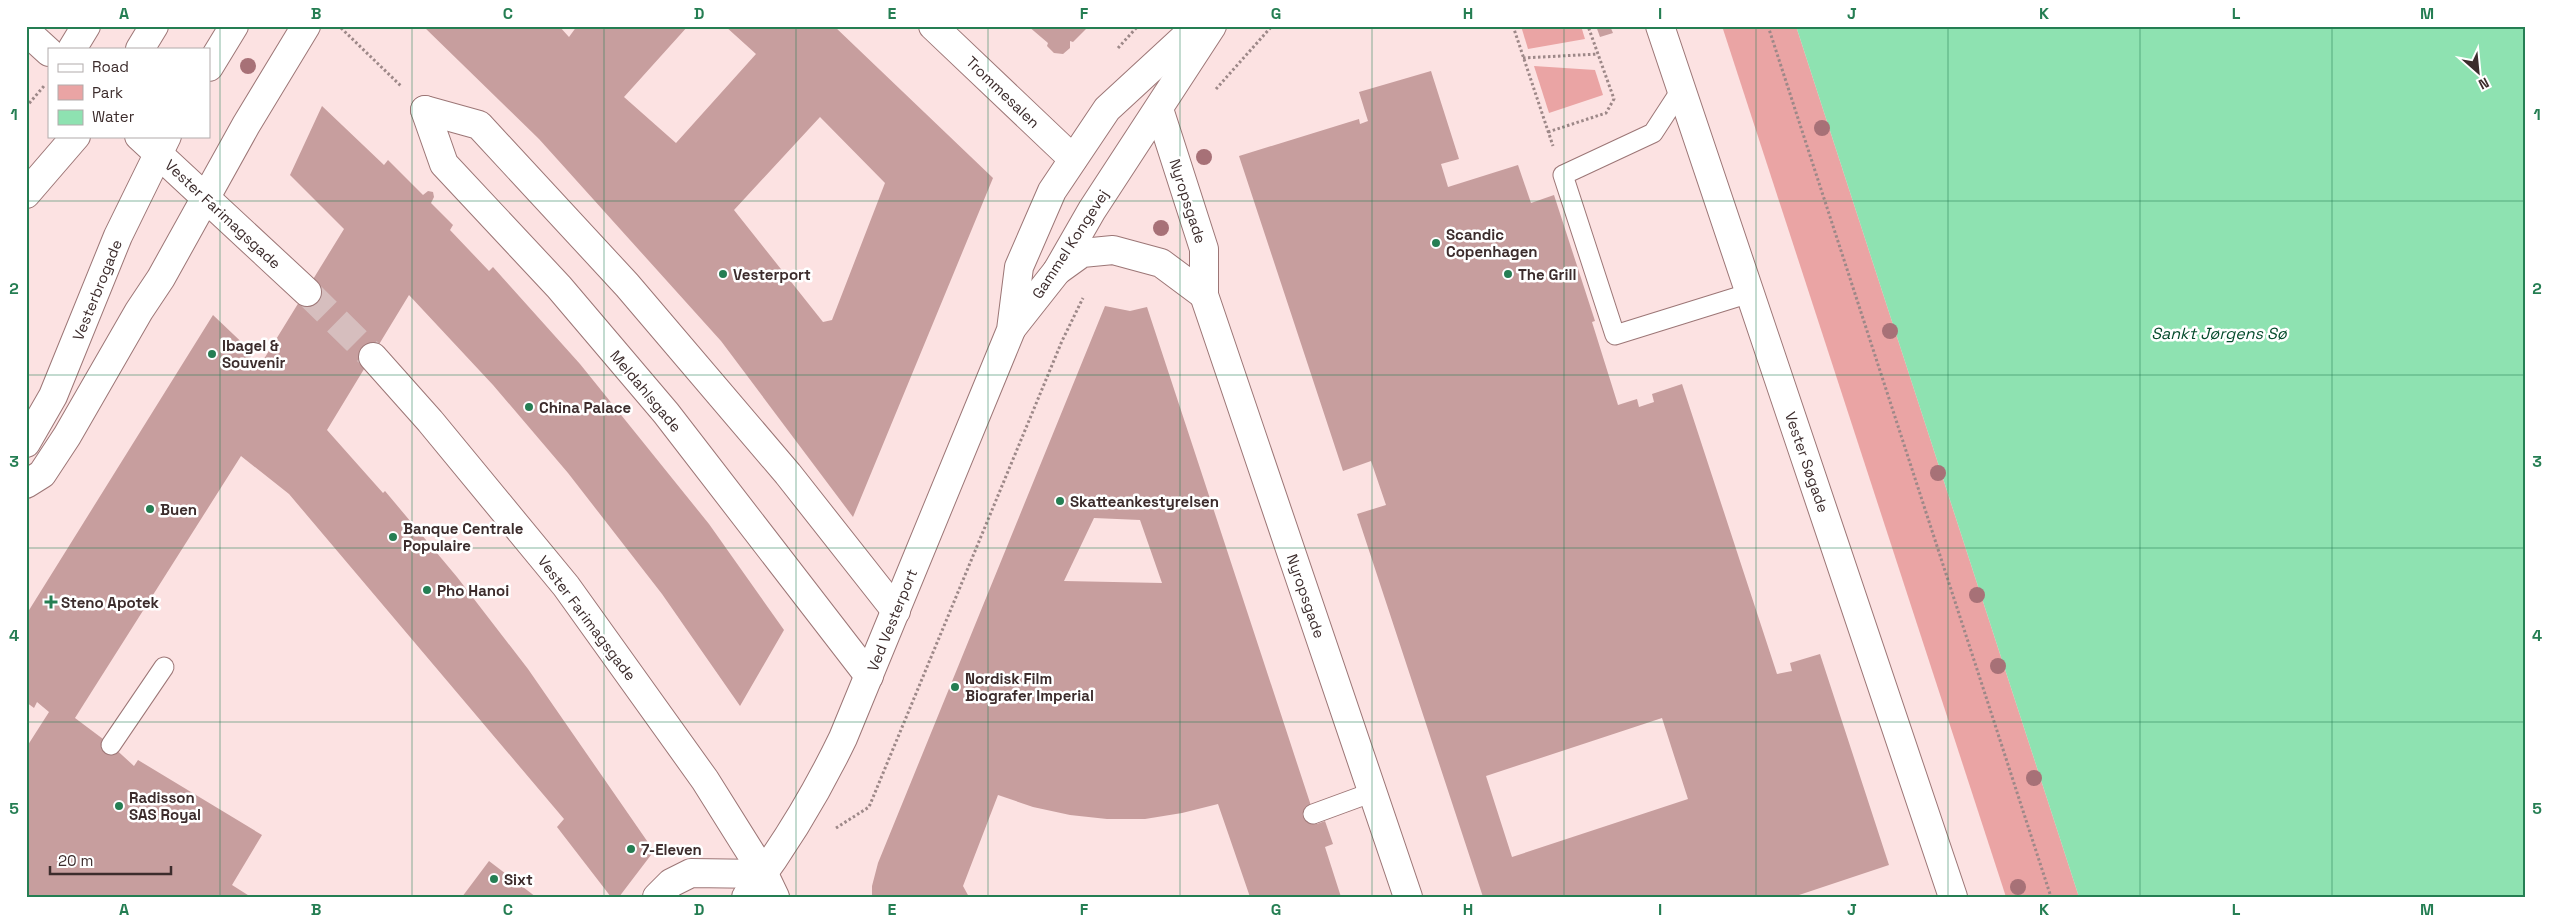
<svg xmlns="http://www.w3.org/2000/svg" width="2551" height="923" viewBox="0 0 2551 923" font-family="'Space Grotesk',sans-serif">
  <rect width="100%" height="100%" fill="#fce2e2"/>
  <g fill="#eaa4a4">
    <polygon points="1521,26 1581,26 1585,39 1528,49"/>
    <polygon points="1722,26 1796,26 2079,897 2006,897"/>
    <polygon points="1534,66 1595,70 1603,95 1549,113"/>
  </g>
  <polygon fill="#8ee2b1" points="1796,26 2525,26 2525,897 2079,897"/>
  <g fill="#c79e9e" fill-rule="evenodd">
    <path d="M423 26H559L569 37 577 26H688L624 97 676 143 756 54 725 26H834L993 178 853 517 721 341 539 139ZM820 117 885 183 832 320 823 322 734 210Z"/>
    <polygon points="1028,26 1089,26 1073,42 1070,41 1070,48 1063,54 1054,53 1047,46 1048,43"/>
    <polygon points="1596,26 1610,26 1613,33 1600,37"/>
    <path d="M1431 71 1459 159 1441 164 1448 187 1518 165 1531 203 1554 195 1595 321 1592 322 1618 405 1637 399 1639 407 1654 402 1652 394 1682 384 1777 674 1792 671 1790 663 1820 654 1889 865 1793 897H1483L1357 514 1386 505 1371 461 1343 471 1239 156 1359 119 1360 124 1368 121 1359 92ZM1662 718 1688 799 1512 857 1486 776Z"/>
    <polygon points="322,106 384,165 388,160 423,195 428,191 433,192 434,197 431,203 453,225 450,230 489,271 493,267 580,364 709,524 784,630 740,706 662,594 568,473 493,385 409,295 327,430 383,493 385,491 457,577 528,669 654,851 619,897 611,897 557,827 564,819 289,494 241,456 75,718 111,745 134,766 138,760 262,835 232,885 251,897 26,897 26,748 49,712 37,702 34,708 26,702 26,615 213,315 253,353 250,358 259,367 344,229 290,175"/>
    <path d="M1105 306 1130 311 1147 307 1317 824 1325 821 1333 844 1325 847 1341 897H1250L1218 804 1182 813 1145 819H1107L1070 815 1033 807 998 795 963 886 969 897H872V886L878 863ZM1094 518 1140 520 1162 583 1064 581Z"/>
    <polygon points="489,861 536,897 462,897"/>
  </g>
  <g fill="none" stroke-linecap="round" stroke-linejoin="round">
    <polyline stroke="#d6bebe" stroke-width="28" stroke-dasharray="28 14" stroke-linecap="butt" points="307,292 373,357"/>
    <g stroke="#9c7676" stroke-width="21">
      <g id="lane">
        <polyline points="1681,90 1653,133 1563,175 1615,335 1750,293"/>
        <polyline points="111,745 164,667"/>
        <polyline points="1313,814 1373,792"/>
      </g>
    </g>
    <g stroke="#9c7676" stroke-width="30">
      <g id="street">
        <polyline points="933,26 1073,159"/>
        <polyline points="1660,26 1953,897"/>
        <polyline points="1159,109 1204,249 1204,295 1408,897"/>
        <polyline points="425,110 444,164 559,287 666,413 869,676"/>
        <polyline points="425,110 479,125 627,285 788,474 896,611"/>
        <polyline points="1057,271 1082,253 1113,250 1161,263 1204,295"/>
      </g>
    </g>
    <g stroke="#9c7676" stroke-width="30">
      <g id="secondary">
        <polyline points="26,31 49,52"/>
        <polyline points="72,49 86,26"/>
        <polyline points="140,49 154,26"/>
        <polyline points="209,67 234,26"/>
        <polyline points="139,136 307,292"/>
        <polyline points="26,194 76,136"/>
        <polyline points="1012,328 1057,271 1092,210 1212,26"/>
        <polyline points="373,357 430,421 566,586 705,780 764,874 775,897"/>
        <polyline points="26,443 53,396 118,236 167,136"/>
        <polyline points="26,484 42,474 67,436 139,311 161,278 246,125 306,26"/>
        <polyline points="657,897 671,883 691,873 764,874"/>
        <path d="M746 897C784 847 816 794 843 738L1011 330 1019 267 1052 191 1107 109 1197 26"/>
      </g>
    </g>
    <g stroke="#9d8888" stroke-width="3" stroke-dasharray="2.5 2.5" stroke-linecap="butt">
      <polyline points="1513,26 1553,146"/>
      <polyline points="1768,26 2051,897"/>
      <polyline points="341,28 401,86"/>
      <polyline points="1118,48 1138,26"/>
      <polyline points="1523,58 1598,54"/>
      <polyline points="1216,89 1272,26"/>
      <polyline points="26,107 44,86"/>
      <polyline points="1548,132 1606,113 1614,99 1588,26"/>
      <polyline points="836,828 869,807 1062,341 1083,298"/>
    </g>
    <use href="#lane" stroke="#fff" stroke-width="19"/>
    <use href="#street" stroke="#fff" stroke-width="28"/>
    <use href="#secondary" stroke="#fff" stroke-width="28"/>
  </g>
  <g fill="#a77177">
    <circle cx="248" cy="66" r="8"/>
    <circle cx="1822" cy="128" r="8"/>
    <circle cx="1204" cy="157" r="8"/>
    <circle cx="1161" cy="228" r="8"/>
    <circle cx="1890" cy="331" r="8"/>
    <circle cx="1938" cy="473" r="8"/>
    <circle cx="1977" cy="595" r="8"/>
    <circle cx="1998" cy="666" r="8"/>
    <circle cx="2034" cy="778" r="8"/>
    <circle cx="2018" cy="887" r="8"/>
  </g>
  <path fill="none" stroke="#257e53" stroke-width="1" stroke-opacity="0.55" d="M220 26V897M412 26V897M604 26V897M796 26V897M988 26V897M1180 26V897M1372 26V897M1564 26V897M1756 26V897M1948 26V897M2140 26V897M2332 26V897M26 201H2525M26 375H2525M26 548H2525M26 722H2525"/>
  <g fill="#257e53" stroke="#fff" stroke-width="2">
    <circle cx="1436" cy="243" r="5"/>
    <circle cx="723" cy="274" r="5"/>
    <circle cx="1508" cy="274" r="5"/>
    <circle cx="212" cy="354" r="5"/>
    <circle cx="529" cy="407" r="5"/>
    <circle cx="1060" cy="501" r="5"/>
    <circle cx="150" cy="509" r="5"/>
    <circle cx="393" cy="537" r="5"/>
    <circle cx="427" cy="590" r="5"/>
    <path d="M48.5 594.5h5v5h5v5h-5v5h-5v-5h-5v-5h5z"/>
    <circle cx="955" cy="687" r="5"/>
    <circle cx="119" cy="806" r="5"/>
    <circle cx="631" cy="849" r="5"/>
    <circle cx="494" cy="879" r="5"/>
  </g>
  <g text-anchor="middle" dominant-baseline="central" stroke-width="5" stroke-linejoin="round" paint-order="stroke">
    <g font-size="15" fill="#3c2c2c" stroke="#fff">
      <text transform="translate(1003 92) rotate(44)">Trommesalen</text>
      <text transform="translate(1188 201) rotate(72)">Nyropsgade</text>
      <text transform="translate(223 214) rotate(43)">Vester Farimagsgade</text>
      <text transform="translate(1070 244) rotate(-57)">Gammel Kongevej</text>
      <text transform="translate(97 290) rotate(-68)">Vesterbrogade</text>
      <text transform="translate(646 391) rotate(50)">Meldahlsgade</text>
      <text transform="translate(1807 462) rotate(71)">Vester Søgade</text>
      <text transform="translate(1306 596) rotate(71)">Nyropsgade</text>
      <text transform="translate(587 618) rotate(53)">Vester Farimagsgade</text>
      <text transform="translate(892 620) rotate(-68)">Ved Vesterport</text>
    </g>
    <g font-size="15" font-weight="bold" fill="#3c2c2c" stroke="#fff" text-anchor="start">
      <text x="1446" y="234">Scandic<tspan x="1446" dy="17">Copenhagen</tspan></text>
      <text x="733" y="274">Vesterport</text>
      <text x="1518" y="274">The Grill</text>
      <text x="222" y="345">Ibagel &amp;<tspan x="222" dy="17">Souvenir</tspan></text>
      <text x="539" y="407">China Palace</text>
      <text x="1070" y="501">Skatteankestyrelsen</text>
      <text x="160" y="509">Buen</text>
      <text x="403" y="528">Banque Centrale<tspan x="403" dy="17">Populaire</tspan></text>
      <text x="437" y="590">Pho Hanoi</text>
      <text x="61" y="602">Steno Apotek</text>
      <text x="965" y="678">Nordisk Film<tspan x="965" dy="17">Biografer Imperial</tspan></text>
      <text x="129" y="797">Radisson<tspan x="129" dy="17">SAS Royal</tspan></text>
      <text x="641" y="849">7-Eleven</text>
      <text x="504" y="879">Sixt</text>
    </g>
    <g font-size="16" font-style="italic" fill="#064c2d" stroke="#fff">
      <text x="2219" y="333">Sankt Jørgens Sø</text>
    </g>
  </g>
  <rect width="2551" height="923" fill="none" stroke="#ffffff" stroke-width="55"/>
  <rect x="48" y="48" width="162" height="90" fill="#ffffff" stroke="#b1abab"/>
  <rect x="58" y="64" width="25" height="8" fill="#ffffff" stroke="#b1abab"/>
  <text x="92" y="72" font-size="15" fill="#3c2c2c">Road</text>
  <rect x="58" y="85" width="25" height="15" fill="#eaa4a4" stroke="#b1abab"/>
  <text x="92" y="98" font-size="15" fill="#3c2c2c">Park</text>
  <rect x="58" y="110" width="25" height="15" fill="#8ee2b1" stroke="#b1abab"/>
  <text x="92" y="122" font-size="15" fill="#3c2c2c">Water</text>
  <g transform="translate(2478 72) rotate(153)" stroke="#ffffff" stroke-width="4" paint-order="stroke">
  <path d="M0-4L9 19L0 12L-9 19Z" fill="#3c2c2c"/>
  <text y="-8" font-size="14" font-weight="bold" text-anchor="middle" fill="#3c2c2c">N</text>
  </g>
  <path d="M50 866v8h121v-8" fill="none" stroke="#3c2c2c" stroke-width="2.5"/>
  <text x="58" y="866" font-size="15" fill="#3c2c2c" stroke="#ffffff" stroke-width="4" paint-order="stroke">20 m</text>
  <rect x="28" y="28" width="2496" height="868" fill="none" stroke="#257e53" stroke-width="2"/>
  <g font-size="16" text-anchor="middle" font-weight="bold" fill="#257e53">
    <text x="124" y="19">A</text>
    <text x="316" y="19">B</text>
    <text x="508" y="19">C</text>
    <text x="699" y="19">D</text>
    <text x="892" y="19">E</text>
    <text x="1084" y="19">F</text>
    <text x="1276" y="19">G</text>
    <text x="1468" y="19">H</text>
    <text x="1660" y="19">I</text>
    <text x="1852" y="19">J</text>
    <text x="2044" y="19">K</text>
    <text x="2236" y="19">L</text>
    <text x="2427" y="19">M</text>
    <text x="14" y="120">1</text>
    <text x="2537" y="120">1</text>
    <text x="14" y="294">2</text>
    <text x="2537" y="294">2</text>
    <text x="14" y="467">3</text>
    <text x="2537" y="467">3</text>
    <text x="14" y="641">4</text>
    <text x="2537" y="641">4</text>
    <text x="14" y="814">5</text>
    <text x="2537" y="814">5</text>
    <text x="124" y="915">A</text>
    <text x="316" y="915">B</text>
    <text x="508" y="915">C</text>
    <text x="699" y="915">D</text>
    <text x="892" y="915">E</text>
    <text x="1084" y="915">F</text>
    <text x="1276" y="915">G</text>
    <text x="1468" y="915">H</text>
    <text x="1660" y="915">I</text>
    <text x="1852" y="915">J</text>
    <text x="2044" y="915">K</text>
    <text x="2236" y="915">L</text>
    <text x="2427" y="915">M</text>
  </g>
</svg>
